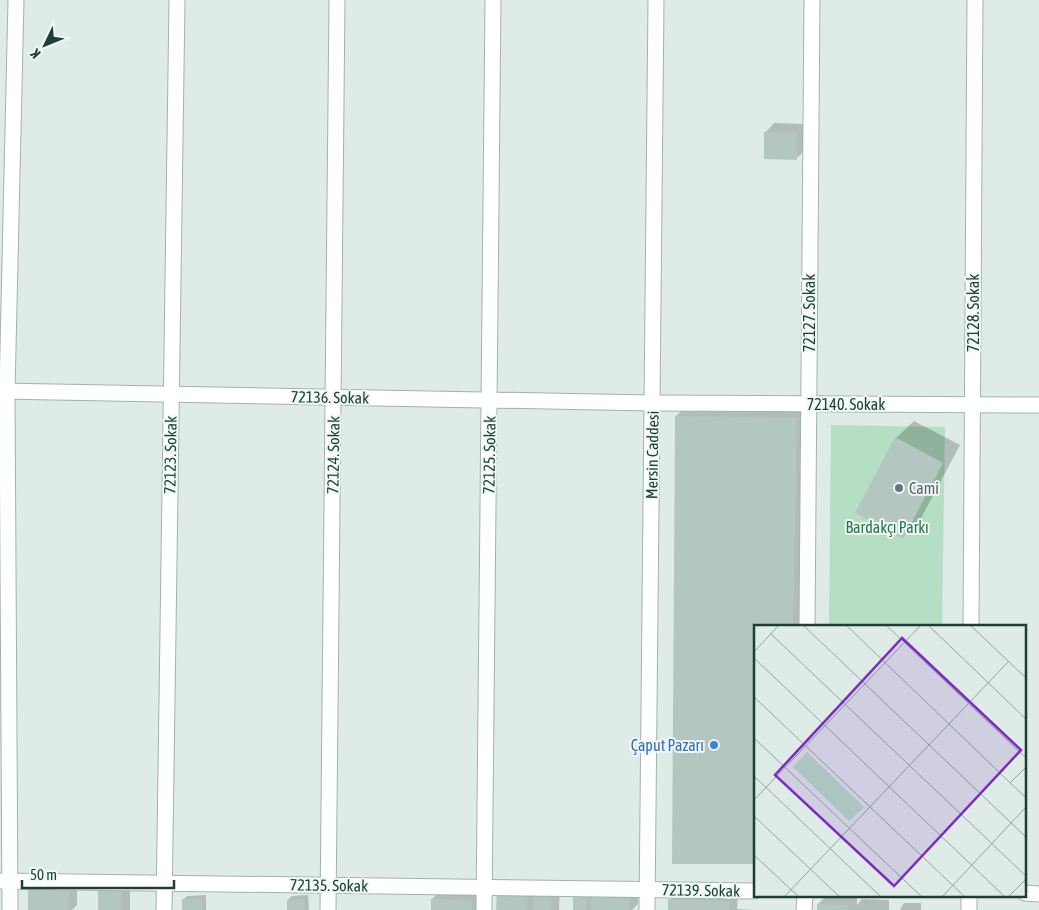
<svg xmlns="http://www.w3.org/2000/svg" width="1039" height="910" viewBox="0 0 1039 910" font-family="'Asap Condensed',sans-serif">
  <rect width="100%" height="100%" fill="#dfebe7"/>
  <polygon fill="#b5dfc4" points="831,425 945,427 942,626 829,626"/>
  <g fill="#0003">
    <polygon points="774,123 806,124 805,150 796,159 766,132"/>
    <polygon points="694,399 814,401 810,626 755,626 755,862 673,862 676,416"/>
    <polygon points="914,421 960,445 920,520 903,537 896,438"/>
    <polygon points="130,878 130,910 99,910"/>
    <polygon points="38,880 77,881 77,905 72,910 30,910 30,889"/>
    <polygon points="560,886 559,910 498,910 498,892"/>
    <polygon points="638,886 638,904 632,910 574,910 574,898 583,889"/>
    <polygon points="441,890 481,891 480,910 432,910 432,899"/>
    <polygon points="678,891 738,893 737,909 753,910 670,910 670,900"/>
    <polygon points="206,895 206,910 184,910 183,900 187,896"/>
    <polygon points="308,895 309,910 289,910 288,900 292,896"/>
    <polygon points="826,896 857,896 857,905 862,899 889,900 889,910 818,910 818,904"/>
    <polygon points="904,903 921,903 921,910 900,910"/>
  </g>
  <g fill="#b4c6c0">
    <polygon points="764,132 797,132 797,160 764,159"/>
    <polygon points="675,416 797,418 793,626 755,626 755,864 672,864"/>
    <polygon points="895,437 943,463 903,539 855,513"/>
    <rect x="98" y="886" width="23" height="24"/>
    <rect x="28" y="889" width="41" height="21"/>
    <polygon points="497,891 528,892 527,910 496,910"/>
    <polygon points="534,894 552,895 551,910 533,910"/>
    <polygon points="591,894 630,894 630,910 590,910"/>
    <polygon points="573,897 587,898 586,910 573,910"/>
    <polygon points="182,899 202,899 203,910 182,910"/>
    <polygon points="304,899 305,910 287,910 287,900"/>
    <polygon points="431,899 472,900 472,910 431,910"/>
    <polygon points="668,899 730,901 729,910 668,910"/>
    <polygon points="817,904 848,905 848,910 817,910"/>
  </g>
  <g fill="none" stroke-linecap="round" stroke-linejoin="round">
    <g stroke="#a1b3af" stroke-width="17">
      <g id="minor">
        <polyline points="0,391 652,403 1039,405"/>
        <polyline points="807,626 812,0"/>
        <polyline points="971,626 975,0"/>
        <polyline points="0,881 755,891"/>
        <polyline points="1025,893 1039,894"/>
        <polyline points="10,910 7,392 16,0"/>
        <polyline points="164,910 177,0"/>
        <polyline points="328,910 337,0"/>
        <polyline points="484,910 493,0"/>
        <polyline points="647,910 656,0"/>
        <polyline points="804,910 805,896"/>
        <polyline points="969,910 969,896"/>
      </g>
    </g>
    <use href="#minor" stroke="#fff" stroke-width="15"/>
  </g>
  <circle fill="#6b7280" stroke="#eff8f4" stroke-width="2" cx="899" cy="488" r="5"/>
  <circle fill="#3f7fe0" stroke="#eff8f4" stroke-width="2" cx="714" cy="745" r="5"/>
  <g text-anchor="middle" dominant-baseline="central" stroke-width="4" stroke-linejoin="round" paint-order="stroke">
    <g font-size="16" fill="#1e3d37" stroke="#eff8f4">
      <text transform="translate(809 313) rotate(-90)">72127. Sokak</text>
      <text transform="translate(973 313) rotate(-90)">72128. Sokak</text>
      <text transform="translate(330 397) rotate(1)">72136. Sokak</text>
      <text x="846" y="404">72140. Sokak</text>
      <text transform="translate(170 455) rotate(-89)">72123. Sokak</text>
      <text transform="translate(333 455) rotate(-89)">72124. Sokak</text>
      <text transform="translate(489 455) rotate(-89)">72125. Sokak</text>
      <text transform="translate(652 455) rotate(-89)">Mersin Caddesi</text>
      <text transform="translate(329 885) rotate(1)">72135. Sokak</text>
      <text transform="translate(701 890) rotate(1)">72139. Sokak</text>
    </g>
    <g font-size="16" fill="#5b616d" stroke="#eff8f4" text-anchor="start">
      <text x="909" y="488">Cami</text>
    </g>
    <g font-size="16" fill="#25774b" stroke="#eff8f4">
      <text x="887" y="527">Bardakçı Parkı</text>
    </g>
    <g font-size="16" fill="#366cbe" stroke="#eff8f4" text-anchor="end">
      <text x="704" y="745">Çaput Pazarı</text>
    </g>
  </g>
  <g transform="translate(754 625)">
    <rect width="272" height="272" fill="#dfebe7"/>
    <path d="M53 127 110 182 95 196 39 142Z" fill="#b5dfc4"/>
    <path fill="none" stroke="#92a5a1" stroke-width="1" d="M49 0 273 213M92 0 273 174M132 0 273 134M174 0 273 95M216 0 273 54M17 9 273 252M0 27 25 0M0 33 251 272M0 72 211 272M0 113 168 272M0 151 127 272M256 158 273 141M0 175 167 0M0 191 86 272M0 230 45 272M30 272 254 37M188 272 273 181M254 272 273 253"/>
    <path fill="#7b2cbf" fill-opacity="0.15" stroke="#7b2cbf" stroke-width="2.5" d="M148 13 267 125 140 261 21 150Z"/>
    <rect width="272" height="272" fill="none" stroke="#1e3d37" stroke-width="2.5"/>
  </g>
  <g transform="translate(45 45) rotate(227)" stroke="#eff8f4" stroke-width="4" paint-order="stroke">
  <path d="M0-4L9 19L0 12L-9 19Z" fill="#1e3d37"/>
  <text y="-8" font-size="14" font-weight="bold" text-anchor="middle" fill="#1e3d37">K</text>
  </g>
  <path d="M22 880v8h152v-8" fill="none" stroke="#1e3d37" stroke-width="2.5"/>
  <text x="30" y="880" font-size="15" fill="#1e3d37" stroke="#eff8f4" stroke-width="4" paint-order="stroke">50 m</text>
</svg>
